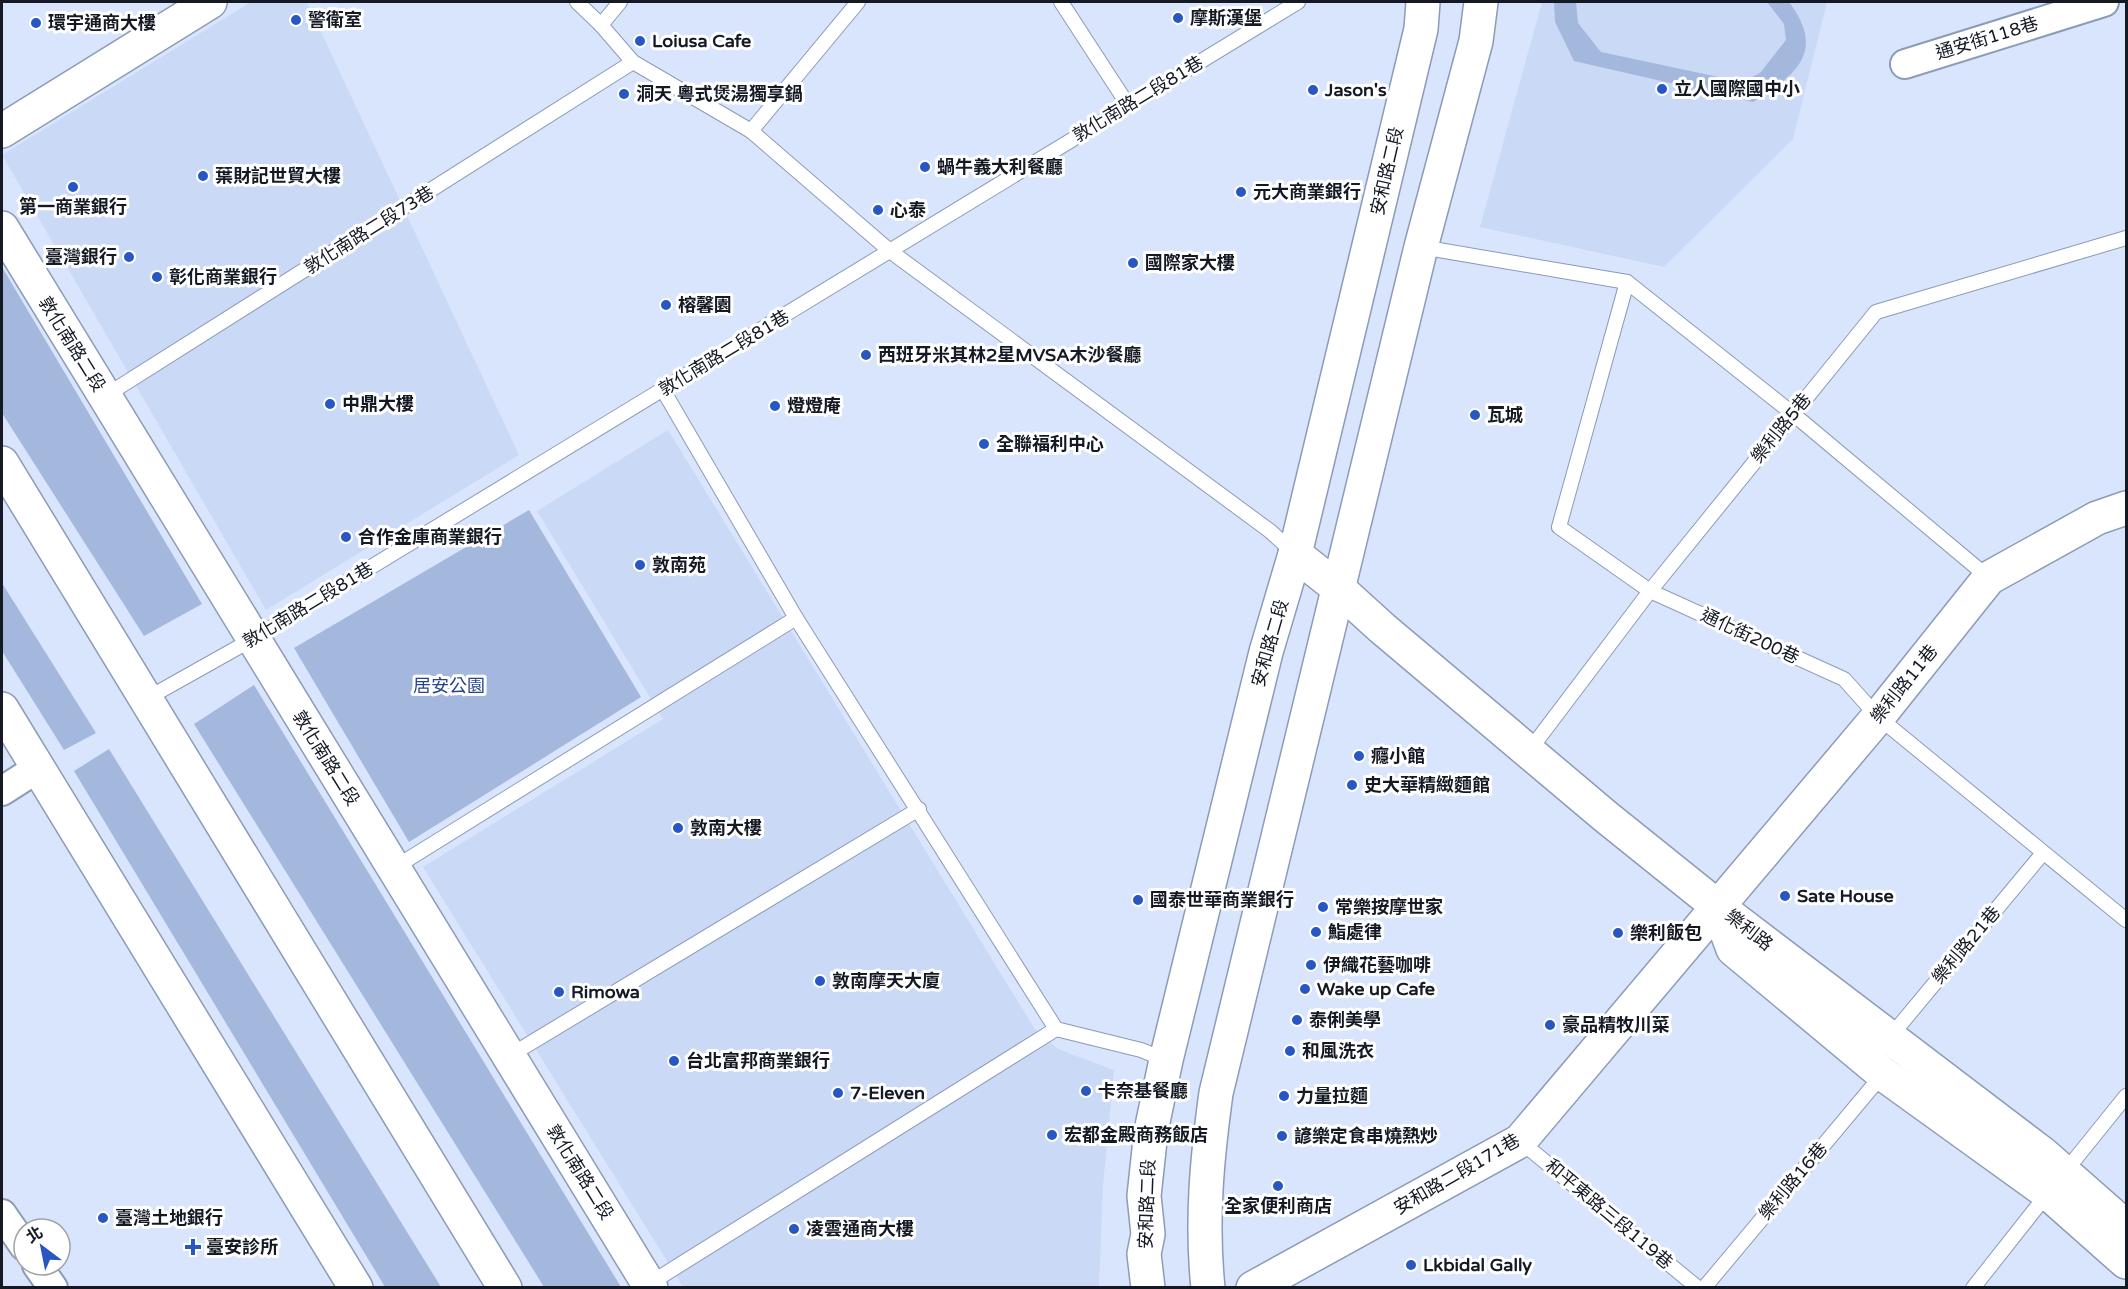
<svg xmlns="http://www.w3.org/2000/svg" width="2128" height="1289" viewBox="0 0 2128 1289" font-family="'Varela Round','Noto Sans TC',sans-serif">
  <rect width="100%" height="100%" fill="#d8e5fd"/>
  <g fill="#cad9f6">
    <polygon points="251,2 307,2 519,455 266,610 2,155"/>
    <polygon points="1542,2 1827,2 1793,139 1664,267 1480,227"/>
    <polygon points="668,430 1034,1028 1058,1049 1114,1070 1103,1185 1099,1287 683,1287 423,867 663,719 537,511"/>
  </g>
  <g fill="#a4b8de">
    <path d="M1554 2H1576L1578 23 1601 52 1742 82 1760 73 1786 40 1784 24 1767 2H1789C1826 51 1797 75 1753 102L1574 61 1555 22Z"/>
    <polygon points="2,267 202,604 144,636 2,413"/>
    <polygon points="529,510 641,697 409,842 294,648"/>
    <polygon points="2,583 96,733 64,750 2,651"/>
    <polygon points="254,685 621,1287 544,1287 194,724"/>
    <polygon points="109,749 441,1287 385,1287 74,771"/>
  </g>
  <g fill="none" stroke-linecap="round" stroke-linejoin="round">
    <g stroke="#8c9bb7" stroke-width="16">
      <g id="service">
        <polyline points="577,2 601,25 633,62 751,131 890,251 1270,531 1294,553"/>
        <polyline points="1061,2 1128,105"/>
        <polyline points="601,25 620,2"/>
        <polyline points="751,131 858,2"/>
        <polyline points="1421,247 1627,282 1792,413 1989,578"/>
        <polyline points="1627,282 1559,527 1650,591 1844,679 1878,717 2126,920"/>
        <polyline points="663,390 796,618 1056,1029 1141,1050 1166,1060"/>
        <polyline points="105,396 633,62"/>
        <polyline points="146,699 253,639 1298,2"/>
        <polyline points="1529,751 1650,591 1876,312 2126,238"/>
        <polyline points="394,868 796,618"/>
        <polyline points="1890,1037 2043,853"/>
        <polyline points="509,1056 919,809"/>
        <polyline points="1520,1141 1698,1288"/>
        <polyline points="2064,1173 2126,1096"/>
        <polyline points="649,1284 1056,1029"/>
        <polyline points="1704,1288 1883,1074"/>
        <polyline points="1973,1288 2048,1193"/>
      </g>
    </g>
    <g stroke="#8c9bb7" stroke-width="32">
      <g id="minor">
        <polyline points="1905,64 2104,2"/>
        <polyline points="2,791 38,768"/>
        <polyline points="2,1214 24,1246"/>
        <polyline points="37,1265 53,1288"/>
      </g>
    </g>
    <g stroke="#8c9bb7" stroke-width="36">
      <g id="tertiary">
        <polyline points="2,131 210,2"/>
        <polyline points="1295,554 1338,588 1382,628 1605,816 1717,906 2043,1154 2126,1227"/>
        <polyline points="1717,906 1733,949 1883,1074 2048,1193 2126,1262"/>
        <polyline points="1148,1288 1144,1254 1148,1234 1144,1196 1151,1131 1166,1060 1266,652 1295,554 1421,29 1423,2"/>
        <path d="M1208 1288C1201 1220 1207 1159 1216 1093L1421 247 1476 41 1481 2"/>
        <polyline points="1253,1288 1520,1141 1878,717 1989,578 2097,518 2126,508"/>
      </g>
    </g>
    <g stroke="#8c9bb7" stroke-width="36">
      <g id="secondary">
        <polyline points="2,228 651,1288"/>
        <polyline points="2,463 505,1288"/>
        <polyline points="2,709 356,1288"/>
      </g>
    </g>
    <use href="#service" stroke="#fff" stroke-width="14"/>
    <use href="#minor" stroke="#fff" stroke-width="28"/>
    <use href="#tertiary" stroke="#fff" stroke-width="33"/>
    <use href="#secondary" stroke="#fff" stroke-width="33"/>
  </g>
  <g fill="#2856c4" stroke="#fff" stroke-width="2">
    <circle cx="1178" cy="18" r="6"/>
    <circle cx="296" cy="20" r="6"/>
    <circle cx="36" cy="23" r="6"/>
    <circle cx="640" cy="41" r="6"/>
    <circle cx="1662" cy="89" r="6"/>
    <circle cx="1313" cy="90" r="6"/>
    <circle cx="624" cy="94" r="6"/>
    <circle cx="925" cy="167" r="6"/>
    <circle cx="203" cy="176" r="6"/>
    <circle cx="73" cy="187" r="6"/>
    <circle cx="1241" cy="192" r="6"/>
    <circle cx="878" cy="210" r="6"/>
    <circle cx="129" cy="257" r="6"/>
    <circle cx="1133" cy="263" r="6"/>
    <circle cx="157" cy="277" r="6"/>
    <circle cx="666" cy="305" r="6"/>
    <circle cx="866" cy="355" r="6"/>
    <circle cx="330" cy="404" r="6"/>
    <circle cx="775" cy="406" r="6"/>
    <circle cx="1475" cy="415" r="6"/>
    <circle cx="984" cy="444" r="6"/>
    <circle cx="346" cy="537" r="6"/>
    <circle cx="640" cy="565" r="6"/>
    <circle cx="1359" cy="756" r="6"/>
    <circle cx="1352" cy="785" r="6"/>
    <circle cx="678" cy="828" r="6"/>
    <circle cx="1785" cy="896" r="6"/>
    <circle cx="1138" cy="900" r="6"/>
    <circle cx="1323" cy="907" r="6"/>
    <circle cx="1316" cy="932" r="6"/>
    <circle cx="1618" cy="933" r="6"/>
    <circle cx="1311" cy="965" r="6"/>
    <circle cx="820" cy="981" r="6"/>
    <circle cx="1305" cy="989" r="6"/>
    <circle cx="559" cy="992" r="6"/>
    <circle cx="1297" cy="1020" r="6"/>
    <circle cx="1550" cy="1025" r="6"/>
    <circle cx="1290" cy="1051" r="6"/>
    <circle cx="674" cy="1061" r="6"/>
    <circle cx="1086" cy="1091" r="6"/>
    <circle cx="838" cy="1093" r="6"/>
    <circle cx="1284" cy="1096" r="6"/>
    <circle cx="1052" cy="1135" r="6"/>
    <circle cx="1282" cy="1136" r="6"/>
    <circle cx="1278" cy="1186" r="6"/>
    <circle cx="103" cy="1218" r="6"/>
    <circle cx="794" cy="1229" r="6"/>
    <path d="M190 1238h6v6h6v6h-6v6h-6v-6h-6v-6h6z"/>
    <circle cx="1411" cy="1265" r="6"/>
  </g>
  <g text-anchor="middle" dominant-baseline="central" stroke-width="6" stroke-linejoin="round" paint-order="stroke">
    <g font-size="18" font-weight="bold" fill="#141924" stroke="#fff" text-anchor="start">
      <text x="1190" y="18">摩斯漢堡</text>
      <text x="308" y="20">警衛室</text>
      <text x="48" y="23">環宇通商大樓</text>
      <text x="652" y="41">Loiusa Cafe</text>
      <text x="1674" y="89">立人國際國中小</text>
      <text x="1325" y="90">Jason's</text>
      <text x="636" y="94">洞天 粵式煲湯獨享鍋</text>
      <text x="937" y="167">蝸牛義大利餐廳</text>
      <text x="215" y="176">葉財記世貿大樓</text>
      <text x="1253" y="192">元大商業銀行</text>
      <text x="73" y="207" text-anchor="middle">第一商業銀行</text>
      <text x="890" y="210">心泰</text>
      <text x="117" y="257" text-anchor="end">臺灣銀行</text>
      <text x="1145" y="263">國際家大樓</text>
      <text x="169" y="277">彰化商業銀行</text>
      <text x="678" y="305">榕馨園</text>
      <text x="878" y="355">西班牙米其林2星MVSA木沙餐廳</text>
      <text x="342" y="404">中鼎大樓</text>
      <text x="787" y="406">燈燈庵</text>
      <text x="1487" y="415">瓦城</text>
      <text x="996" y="444">全聯福利中心</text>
      <text x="358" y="537">合作金庫商業銀行</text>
      <text x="652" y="565">敦南苑</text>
      <text x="1371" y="756">癮小館</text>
      <text x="1364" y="785">史大華精緻麵館</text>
      <text x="690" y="828">敦南大樓</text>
      <text x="1797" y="896">Sate House</text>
      <text x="1150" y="900">國泰世華商業銀行</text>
      <text x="1335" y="907">常樂按摩世家</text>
      <text x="1328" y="932">鮨處律</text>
      <text x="1630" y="933">樂利飯包</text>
      <text x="1323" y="965">伊織花藝咖啡</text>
      <text x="832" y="981">敦南摩天大廈</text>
      <text x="1317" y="989">Wake up Cafe</text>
      <text x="571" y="992">Rimowa</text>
      <text x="1309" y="1020">泰俐美學</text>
      <text x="1562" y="1025">豪品精牧川菜</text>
      <text x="1302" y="1051">和風洗衣</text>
      <text x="686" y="1061">台北富邦商業銀行</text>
      <text x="1098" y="1091">卡奈基餐廳</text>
      <text x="850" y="1093">7-Eleven</text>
      <text x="1296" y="1096">力量拉麵</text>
      <text x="1064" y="1135">宏都金殿商務飯店</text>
      <text x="1294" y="1136">諺樂定食串燒熱炒</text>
      <text x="1278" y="1206" text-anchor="middle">全家便利商店</text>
      <text x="115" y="1218">臺灣土地銀行</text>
      <text x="806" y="1229">凌雲通商大樓</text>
      <text x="206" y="1247">臺安診所</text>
      <text x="1423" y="1265">Lkbidal Gally</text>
    </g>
    <g font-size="18" fill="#141924" stroke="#fff">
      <text transform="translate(1987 38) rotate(-17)">通安街118巷</text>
      <text transform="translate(1138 99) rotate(-31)">敦化南路二段81巷</text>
      <text transform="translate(1387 171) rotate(-77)">安和路二段</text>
      <text transform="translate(369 230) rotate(-32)">敦化南路二段73巷</text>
      <text transform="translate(72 344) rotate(58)">敦化南路二段</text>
      <text transform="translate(724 353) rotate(-31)">敦化南路二段81巷</text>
      <text transform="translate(1781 428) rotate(-51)">樂利路5巷</text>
      <text transform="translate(308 605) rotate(-31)">敦化南路二段81巷</text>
      <text transform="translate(1750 636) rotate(25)">通化街200巷</text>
      <text transform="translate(1270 643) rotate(-74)">安和路二段</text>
      <text transform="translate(1904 684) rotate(-51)">樂利路11巷</text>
      <text transform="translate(326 758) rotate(58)">敦化南路二段</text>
      <text transform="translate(1749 930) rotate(38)">樂利路</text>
      <text transform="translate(1966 945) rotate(-50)">樂利路21巷</text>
      <text transform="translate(580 1172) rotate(58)">敦化南路二段</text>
      <text transform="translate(1457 1174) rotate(-30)">安和路二段171巷</text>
      <text transform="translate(1793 1181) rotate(-50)">樂利路16巷</text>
      <text transform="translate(1147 1204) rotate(-88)">安和路二段</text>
      <text transform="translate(1609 1214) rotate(40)">和平東路三段119巷</text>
    </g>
    <g font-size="18" fill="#27468a" stroke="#fff">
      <text x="449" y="686">居安公園</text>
    </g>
  </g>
  <rect width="2128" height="1289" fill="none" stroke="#141924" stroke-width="6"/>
  <g transform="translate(42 1247) rotate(328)"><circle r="28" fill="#ffffff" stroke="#a1a3a7" stroke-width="1.5"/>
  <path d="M0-4.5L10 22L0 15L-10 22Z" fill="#2856c4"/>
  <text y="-9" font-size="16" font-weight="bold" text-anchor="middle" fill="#141924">北</text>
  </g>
</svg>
